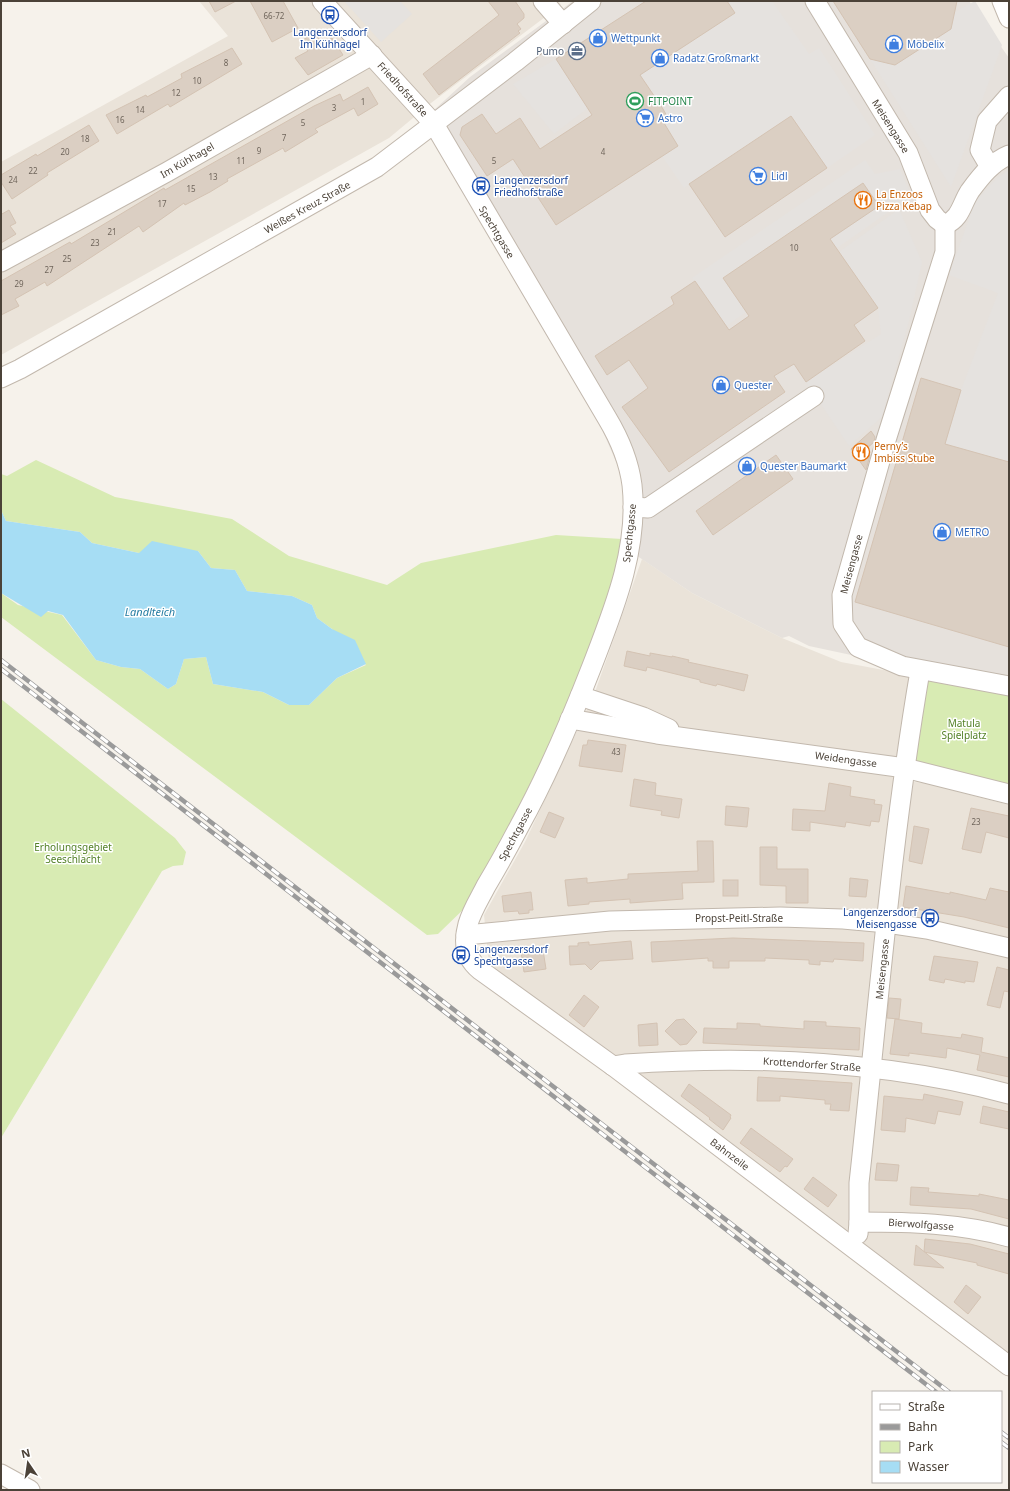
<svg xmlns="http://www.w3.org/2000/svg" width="1010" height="1491" viewBox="0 0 1010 1491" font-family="'Noto Sans',sans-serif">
  <rect width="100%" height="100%" fill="#f6f2eb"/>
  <g fill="#eae3d9">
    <polygon points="199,1 558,1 561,5 431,103 389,138 1,355 1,162 228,36"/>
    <polygon points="642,559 692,593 782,638 841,662 910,675 894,780 925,783 1009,805 1009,1356 489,965 484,915 526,840 595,692"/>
  </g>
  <polygon fill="#e6e1dc" points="573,1 969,1 1009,58 1009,694 954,677 809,646 789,636 782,638 692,593 624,547 624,480 587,395 421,122 470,77"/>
  <g fill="#d8ebb3">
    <polygon points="36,460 115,497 232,519 289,556 387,585 421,563 556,535 622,539 620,564 604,612 556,732 471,902 438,934 427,935 1,617 1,593 18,605 62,615 96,660 121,667 140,669 168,689 176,684 184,659 206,657 213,684 263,692 289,705 309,705 337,678 366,665 332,629 317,618 312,605 292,596 247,591 235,570 211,568 198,551 139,553 92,543 80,532 6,521 1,510 1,474 7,476"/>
    <polygon points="929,678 1009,695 1009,785 987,779 917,766 913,752 924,681"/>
    <polygon points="1,699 175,838 186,852 183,865 173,866 162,871 1,1138"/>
  </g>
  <g fill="#e5e2df" fill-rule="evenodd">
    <polygon points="344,1 400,1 412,14 381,42"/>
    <polygon points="727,1 772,1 809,54 819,48 875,135 827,168 791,116 684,188 662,156 678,146 664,123 670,118 645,81 638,85 634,79 735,13"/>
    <polygon points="975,1 1002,45 951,187 870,59 895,65 951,29 955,12"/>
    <polygon points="556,59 588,108 554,134 513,84"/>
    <path d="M865 160 875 174 900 169 911 196 726 326 692 278ZM863 183 879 206 739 301 723 277Z"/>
    <polygon points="1009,170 1009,462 945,444 961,390 998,293 949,275 975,202 997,178"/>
    <polygon points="899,209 922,262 909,321 882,417 849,446 806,382 881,334 878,308 839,252"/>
  </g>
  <polygon fill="#a6ddf4" points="1,510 6,521 80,532 92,543 139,553 152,541 198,551 211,568 235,570 247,591 292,596 312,605 317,618 332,629 355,640 366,664 337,678 309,705 289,705 263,692 213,684 206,657 184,659 176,684 168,689 140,669 121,667 96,660 63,615 48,611 41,617 1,593"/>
  <g fill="#dbcfc3" stroke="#d4c3b3">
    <polygon points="209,1 236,1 215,12"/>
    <polygon points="250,1 283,1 298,28 272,42"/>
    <polygon points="488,1 515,1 524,14 524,18 517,24 521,29 518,31 520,33 439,95 423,74 499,15"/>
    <polygon points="646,1 727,1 735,13 640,75 663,109 669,120 664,123 678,146 556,225 513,159 487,176 460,135 462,127 482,114 496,134 520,118 540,149 592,115 556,59"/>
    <polygon points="833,1 957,1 951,29 895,65 870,59"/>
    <polygon points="315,33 322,43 332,38 343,55 308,75 295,58 308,51 301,41"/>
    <polygon points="232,48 242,64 170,107 168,104 117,134 106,115 146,95 147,97 182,78 181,74"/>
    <polygon points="368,87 378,104 358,116 354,108 315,129 318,132 285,152 283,148 227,179 228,181 210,192 185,205 184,203 143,232 139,226 47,286 45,282 15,299 19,306 1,315 1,281 70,242 71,244 164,188 165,190 314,106 340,94 343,101"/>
    <polygon points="791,116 827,168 725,237 689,184"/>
    <polygon points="89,125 99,141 47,173 48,175 12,199 1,182 1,175 36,154 37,156"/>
    <polygon points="863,183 879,206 830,239 878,308 854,325 865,341 806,382 794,364 774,376 785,392 669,472 622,407 648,388 629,360 607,375 595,356 674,304 671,297 695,281 729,330 749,316 723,278"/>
    <polygon points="9,210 16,223 10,226 16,234 1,243 1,212 2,214"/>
    <polygon points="921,378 961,390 945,444 1009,462 1009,647 855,602"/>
    <polygon points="871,431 875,437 874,442 866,449 870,455 866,470 851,449"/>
    <polygon points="776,455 793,479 713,535 696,511"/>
    <polygon points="627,651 650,656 650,653 672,657 672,656 689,660 688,662 748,675 744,691 717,684 716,686 700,682 700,680 647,667 646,671 624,666"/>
    <polygon points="588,740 626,745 622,772 579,766 583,745 587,745"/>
    <polygon points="634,779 656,783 655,795 682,799 679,818 661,815 662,811 630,806"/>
    <polygon points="829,783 851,787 850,796 875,800 874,804 882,805 879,822 871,821 870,826 846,822 845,827 810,822 810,831 792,830 793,809 825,811"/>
    <polygon points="726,806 749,808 747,827 725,825"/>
    <polygon points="971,808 1009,816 1009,838 986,832 981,853 962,849"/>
    <polygon points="549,812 564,818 555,838 540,832"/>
    <polygon points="914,826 929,829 922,864 909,861"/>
    <polygon points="697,841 713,841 714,882 682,883 683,899 630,903 630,899 589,902 589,904 568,906 565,880 587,878 587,883 628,879 628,874 698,871"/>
    <polygon points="760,847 777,847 777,869 808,869 808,903 786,903 786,886 760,885"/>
    <polygon points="850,878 868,880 866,897 849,896"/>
    <rect x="723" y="880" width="15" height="16"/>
    <polygon points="906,886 950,894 950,892 986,900 990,888 1009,892 1009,928 964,917 903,907"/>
    <polygon points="531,892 533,910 529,910 529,913 519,914 518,911 504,912 502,896"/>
    <polygon points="733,938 864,943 863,961 834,959 833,962 820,961 820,965 809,964 809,960 765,958 765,961 729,961 729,968 713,968 713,961 708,961 708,958 652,962 651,942"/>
    <polygon points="631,941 633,959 600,961 591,970 585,964 570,965 569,946 578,946 578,943 589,942 589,945"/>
    <polygon points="543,950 546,969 524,972 521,952"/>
    <polygon points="934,956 978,962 974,982 965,981 965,983 945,979 944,983 929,980"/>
    <polygon points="997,967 1009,970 1009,992 1004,991 1000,1008 987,1005"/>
    <polygon points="584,995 599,1007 584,1027 569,1015"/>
    <polygon points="889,998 901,999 899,1019 887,1018"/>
    <polygon points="684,1019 697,1032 687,1044 680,1045 665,1031 676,1020"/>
    <polygon points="895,1019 922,1023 921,1033 961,1038 962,1034 983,1038 981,1052 1009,1058 1009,1077 977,1070 980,1055 947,1048 946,1058 909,1053 909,1056 890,1054"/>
    <polygon points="804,1021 826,1022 826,1026 860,1028 859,1050 703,1043 704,1028 737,1029 737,1023 760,1024 760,1026 804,1029"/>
    <polygon points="657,1023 658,1045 639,1046 638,1025"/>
    <polygon points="758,1077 852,1083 849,1111 830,1110 831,1104 825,1104 825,1100 780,1096 780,1101 757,1101"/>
    <polygon points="689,1084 731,1115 730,1117 731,1118 723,1130 709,1119 710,1118 681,1096"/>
    <polygon points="924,1094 963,1102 960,1115 938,1111 935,1124 906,1118 905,1132 881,1130 884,1096 923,1100"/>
    <polygon points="983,1106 1009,1112 1009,1129 980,1123"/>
    <polygon points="751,1128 793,1159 787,1167 785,1166 780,1172 740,1143"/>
    <polygon points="877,1163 899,1165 897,1181 875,1180"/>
    <polygon points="813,1177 837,1195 828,1207 804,1189"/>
    <polygon points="911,1187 929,1188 928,1192 979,1196 979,1194 1009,1200 1009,1219 971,1209 910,1205"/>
    <polygon points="925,1239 970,1244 1009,1254 1009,1274 977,1265 977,1263 924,1252"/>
    <polygon points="916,1245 944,1268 914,1265"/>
    <polygon points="966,1285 981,1297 968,1314 954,1302"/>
  </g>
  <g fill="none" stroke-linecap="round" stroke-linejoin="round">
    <g stroke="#c2b8ad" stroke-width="21">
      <g id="minor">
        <path d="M322 1 434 124 607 418C619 438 629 462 632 485 639 548 614 609 592 666 571 720 548 774 520 825 509 846 498 866 486 886 480 898 472 910 468 924 463 942 465 958 480 970L613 1066 1009 1366"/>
        <polyline points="543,1 563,24"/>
        <polyline points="815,1 908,153 930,210 937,219 945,225"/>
        <polyline points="1002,1 1009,18"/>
        <polyline points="990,167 980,150 987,121 1009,96"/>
        <polyline points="945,225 945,252 886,440 842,595 843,624 858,647 902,666 1009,686"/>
        <path d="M945 225C961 218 961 205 970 191 981 176 992 162 1009 155"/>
        <polyline points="1,262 167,172 372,55"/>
        <polyline points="1,378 20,369 377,167 515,62 591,1"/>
        <polyline points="633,507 648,508 814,396"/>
        <polyline points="580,696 643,717 669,729"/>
        <polyline points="570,719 657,734 905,768 1009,794"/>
        <polyline points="466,935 610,921 780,917 843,919 887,923 927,929 1009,948"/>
        <path d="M613 1066 625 1064C753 1055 885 1061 1009 1094"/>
        <path d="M859 1222V1183C878 1012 891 840 920 671"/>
        <path d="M858 1234 859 1222C909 1222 960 1223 1009 1237"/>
        <polyline points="1,1474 30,1490"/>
      </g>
    </g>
    <use href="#minor" stroke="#fff" stroke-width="19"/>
    <g stroke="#9a9a9a" stroke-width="4.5">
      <g id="rail">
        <polyline points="1,660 949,1392"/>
        <polyline points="1,669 936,1392"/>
        <polyline points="1001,1432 1009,1438"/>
        <polyline points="1001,1442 1009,1448"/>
      </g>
    </g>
    <use href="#rail" stroke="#fff" stroke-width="3" stroke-dasharray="9" stroke-linecap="butt"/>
  </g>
  <defs>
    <g id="bus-ring" transform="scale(0.9)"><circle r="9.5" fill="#fff" stroke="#1a4fb4" stroke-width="1.5"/><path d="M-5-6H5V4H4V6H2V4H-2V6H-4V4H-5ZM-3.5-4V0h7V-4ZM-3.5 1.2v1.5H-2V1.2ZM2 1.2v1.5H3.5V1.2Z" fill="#1a4fb4"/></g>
    <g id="shop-ring" transform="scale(0.9)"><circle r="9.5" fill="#fff" stroke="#3f7fe0" stroke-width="1.5"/><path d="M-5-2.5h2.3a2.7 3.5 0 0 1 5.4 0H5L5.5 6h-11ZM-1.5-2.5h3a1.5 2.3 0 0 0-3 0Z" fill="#3f7fe0"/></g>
    <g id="office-ring" transform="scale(0.9)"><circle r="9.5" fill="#fff" stroke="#5c6f8a" stroke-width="1.5"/><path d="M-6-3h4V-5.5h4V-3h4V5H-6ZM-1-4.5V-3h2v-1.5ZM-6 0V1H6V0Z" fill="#5c6f8a"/></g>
    <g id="stadium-ring" transform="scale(0.9)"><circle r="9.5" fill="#fff" stroke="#2e9e5b" stroke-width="1.5"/><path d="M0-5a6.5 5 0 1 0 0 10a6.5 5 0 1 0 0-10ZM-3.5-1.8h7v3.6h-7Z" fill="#2e9e5b"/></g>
    <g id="supermarket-ring" transform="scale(0.9)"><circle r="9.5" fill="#fff" stroke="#3f7fe0" stroke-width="1.5"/><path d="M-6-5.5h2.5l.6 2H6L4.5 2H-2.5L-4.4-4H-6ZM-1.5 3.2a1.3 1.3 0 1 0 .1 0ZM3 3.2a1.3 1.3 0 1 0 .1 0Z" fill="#3f7fe0"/></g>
    <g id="restaurant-ring" transform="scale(0.9)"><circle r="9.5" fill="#fff" stroke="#e8710a" stroke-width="1.5"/><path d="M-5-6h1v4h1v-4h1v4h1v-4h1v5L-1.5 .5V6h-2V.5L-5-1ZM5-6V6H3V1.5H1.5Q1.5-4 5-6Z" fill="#e8710a"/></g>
  </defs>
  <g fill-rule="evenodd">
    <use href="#bus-ring" x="330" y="15"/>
    <use href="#shop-ring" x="598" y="38"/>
    <use href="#shop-ring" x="894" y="44"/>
    <use href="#office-ring" x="577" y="51"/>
    <use href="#shop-ring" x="660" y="58"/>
    <use href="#stadium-ring" x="635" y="101"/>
    <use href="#supermarket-ring" x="645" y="118"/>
    <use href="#supermarket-ring" x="758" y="176"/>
    <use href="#bus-ring" x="481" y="186"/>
    <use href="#restaurant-ring" x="863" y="200"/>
    <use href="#shop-ring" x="721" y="385"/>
    <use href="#restaurant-ring" x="861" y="452"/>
    <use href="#shop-ring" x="747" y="466"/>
    <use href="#shop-ring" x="942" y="532"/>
    <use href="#bus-ring" x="930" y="918"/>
    <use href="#bus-ring" x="461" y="955"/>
  </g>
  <g text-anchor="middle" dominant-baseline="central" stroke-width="3" stroke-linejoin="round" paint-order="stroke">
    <g font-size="8" fill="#6f655b">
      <text x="274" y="15">66-72</text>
      <text x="226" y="62">8</text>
      <text x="197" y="80">10</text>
      <text x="176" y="92">12</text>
      <text x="363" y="101">1</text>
      <text x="334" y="107">3</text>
      <text x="140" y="109">14</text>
      <text x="120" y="119">16</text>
      <text x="303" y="122">5</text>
      <text x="284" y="137">7</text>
      <text x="85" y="138">18</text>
      <text x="259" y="150">9</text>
      <text x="65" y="151">20</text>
      <text x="603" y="151">4</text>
      <text x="241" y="160">11</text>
      <text x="494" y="160">5</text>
      <text x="33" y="170">22</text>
      <text x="213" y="176">13</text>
      <text x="13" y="179">24</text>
      <text x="191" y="188">15</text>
      <text x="162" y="203">17</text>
      <text x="112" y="231">21</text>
      <text x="95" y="242">23</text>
      <text x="794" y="247">10</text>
      <text x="67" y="258">25</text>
      <text x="49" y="269">27</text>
      <text x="19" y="283">29</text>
      <text x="616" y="751">43</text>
      <text x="976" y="821">23</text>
    </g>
    <g font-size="10" fill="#164399" stroke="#fff" text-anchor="start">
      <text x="330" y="32" text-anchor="middle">Langenzersdorf<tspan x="330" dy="12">Im Kühhagel</tspan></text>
      <text x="494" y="180">Langenzersdorf<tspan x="494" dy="12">Friedhofstraße</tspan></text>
      <text x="917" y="912" text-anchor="end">Langenzersdorf<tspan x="917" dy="12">Meisengasse</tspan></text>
      <text x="474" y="949">Langenzersdorf<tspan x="474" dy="12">Spechtgasse</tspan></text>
    </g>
    <g font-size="10" fill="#366cbe" stroke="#fff" text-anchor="start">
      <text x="611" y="38">Wettpunkt</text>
      <text x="907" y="44">Möbelix</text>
      <text x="673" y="58">Radatz Großmarkt</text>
      <text x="658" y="118">Astro</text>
      <text x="771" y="176">Lidl</text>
      <text x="734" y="385">Quester</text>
      <text x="760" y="466">Quester Baumarkt</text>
      <text x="955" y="532">METRO</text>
    </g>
    <g font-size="10" fill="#4e5e75" stroke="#fff" text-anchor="end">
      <text x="564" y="51">Pumo</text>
    </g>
    <g font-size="10" fill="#4b4238" stroke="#fff">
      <text transform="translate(403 89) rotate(48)">Friedhofstraße</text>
      <text transform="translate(891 126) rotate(58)">Meisengasse</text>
      <text transform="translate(187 160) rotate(-30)">Im Kühhagel</text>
      <text transform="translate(307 207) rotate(-29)">Weißes Kreuz Straße</text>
      <text transform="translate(497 232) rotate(59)">Spechtgasse</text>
      <text transform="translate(629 533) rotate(-84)">Spechtgasse</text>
      <text transform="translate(851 564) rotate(-75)">Meisengasse</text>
      <text transform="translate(846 759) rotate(8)">Weidengasse</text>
      <text transform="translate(515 834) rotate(-62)">Spechtgasse</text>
      <text x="739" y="918">Propst-Peitl-Straße</text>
      <text transform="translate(882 969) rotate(-84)">Meisengasse</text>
      <text transform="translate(812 1064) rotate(4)">Krottendorfer Straße</text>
      <text transform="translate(730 1154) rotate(37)">Bahnzeile</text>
      <text transform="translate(921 1224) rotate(4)">Bierwolfgasse</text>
    </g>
    <g font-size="10" fill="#27864d" stroke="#fff" text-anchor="start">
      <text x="648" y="101">FITPOINT</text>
    </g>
    <g font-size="10" fill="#c56008" stroke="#fff" text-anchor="start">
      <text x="876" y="194">La Enzoos<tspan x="876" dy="12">Pizza Kebap</tspan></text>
      <text x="874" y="446">Perny’s<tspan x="874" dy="12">Imbiss Stube</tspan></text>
    </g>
    <g font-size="10" fill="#538127" stroke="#fff">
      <text x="964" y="723">Matula<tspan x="964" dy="12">Spielplatz</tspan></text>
      <text x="73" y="847">Erholungsgebiet<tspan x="73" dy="12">Seeschlacht</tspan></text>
    </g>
    <g font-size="11" font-style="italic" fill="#277da3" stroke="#fff">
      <text x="150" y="611">Landlteich</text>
    </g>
  </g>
  <rect width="1010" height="1491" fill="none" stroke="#4b4238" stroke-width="4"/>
  <rect x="872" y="1391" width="130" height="92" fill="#ffffff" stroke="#b7b3af"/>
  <rect x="880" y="1404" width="20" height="6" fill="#ffffff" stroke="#b7b3af"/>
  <text x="908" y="1411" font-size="12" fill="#4b4238">Straße</text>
  <rect x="880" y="1424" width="20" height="6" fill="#9a9a9a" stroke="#b7b3af"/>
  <text x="908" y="1431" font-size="12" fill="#4b4238">Bahn</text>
  <rect x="880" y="1441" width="20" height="12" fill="#d8ebb3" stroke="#b7b3af"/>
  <text x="908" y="1451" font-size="12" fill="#4b4238">Park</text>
  <rect x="880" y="1461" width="20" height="12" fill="#a6ddf4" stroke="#b7b3af"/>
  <text x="908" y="1471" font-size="12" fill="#4b4238">Wasser</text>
  <g transform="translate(28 1463) rotate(347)" stroke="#ffffff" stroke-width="3" paint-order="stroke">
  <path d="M0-3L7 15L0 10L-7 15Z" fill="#4b4238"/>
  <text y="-6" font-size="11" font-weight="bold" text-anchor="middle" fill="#4b4238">N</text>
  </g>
</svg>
